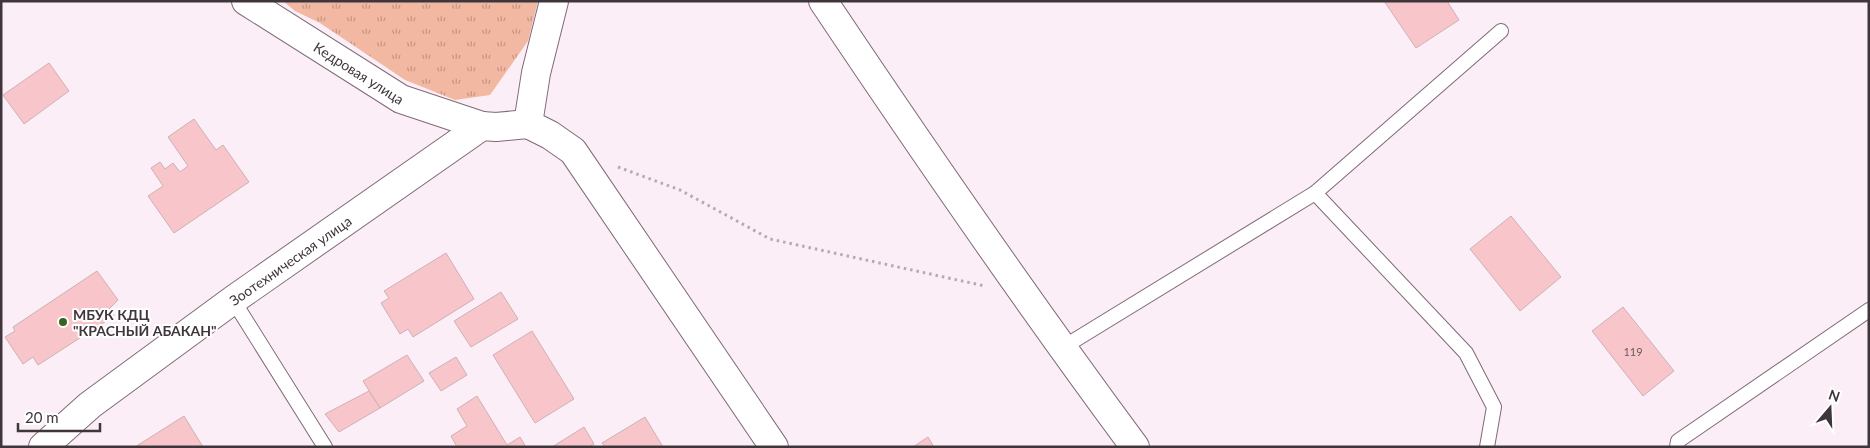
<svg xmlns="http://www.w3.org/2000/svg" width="1870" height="448" viewBox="0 0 1870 448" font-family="Lato,sans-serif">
  <defs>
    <pattern id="grass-tufts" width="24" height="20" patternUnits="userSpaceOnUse" patternTransform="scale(1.25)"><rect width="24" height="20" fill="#f2b8a1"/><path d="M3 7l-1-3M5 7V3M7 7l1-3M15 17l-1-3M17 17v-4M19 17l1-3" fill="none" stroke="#c59684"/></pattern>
  </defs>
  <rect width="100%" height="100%" fill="#fceef7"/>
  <polygon fill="url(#grass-tufts)" points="283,1 538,1 528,41 490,95 455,100 405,80 320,23 295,11"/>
  <g fill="#f8c5cb" stroke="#cdb1b4">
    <polygon points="1384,1 1447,1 1459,20 1416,48"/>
    <polygon points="49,63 69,91 24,124 3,95"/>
    <polygon points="194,119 216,150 223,145 249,182 174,233 148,196 163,186 151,168 160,162 165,169 173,163 180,172 188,166 168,137"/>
    <polygon points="1511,216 1561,277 1520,311 1470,249"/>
    <polygon points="446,253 474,299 413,337 408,329 400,334 381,303 389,298 384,291"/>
    <polygon points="97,271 118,300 109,309 114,316 38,365 33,357 23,364 5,337 15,331 13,327"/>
    <polygon points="501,292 518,319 471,347 454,321"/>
    <polygon points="1623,307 1674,371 1643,396 1592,331"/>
    <polygon points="532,331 574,399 535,423 493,355"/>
    <polygon points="407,355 424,381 380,408 363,381"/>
    <polygon points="456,357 467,375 441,391 429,373"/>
    <polygon points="369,391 380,408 339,432 325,414"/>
    <polygon points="477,396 507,445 520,437 526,447 457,447 451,436 467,426 457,409"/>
    <polygon points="184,416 203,447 135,447"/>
    <polygon points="645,417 663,447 605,447 602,443"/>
    <polygon points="584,427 594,444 589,447 552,447"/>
    <polygon points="928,437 934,447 913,447"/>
  </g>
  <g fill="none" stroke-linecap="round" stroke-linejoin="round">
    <g stroke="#7f6a77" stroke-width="16">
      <g id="service">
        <polyline points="1315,193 1466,353 1494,407 1487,447"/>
        <polyline points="233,300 325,447"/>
        <polyline points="1062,348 1315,193 1501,31"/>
        <polyline points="1677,447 1678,441 1869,310"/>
      </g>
    </g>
    <g stroke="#7f6a77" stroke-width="30">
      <g id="minor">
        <path id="s1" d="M246 1 401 99 482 126"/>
        <polyline points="554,1 536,73 528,124 550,135 573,151 774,447"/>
        <path id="s2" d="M43 447 90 405 233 300 482 126 496 127 528 124"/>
      </g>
    </g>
    <g stroke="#7f6a77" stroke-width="30">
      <path id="tertiary" d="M823 1C924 152 1027 301 1135 447"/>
    </g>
    <polyline stroke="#b6a9b1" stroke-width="3" stroke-dasharray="2.5 4" stroke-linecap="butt" points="618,167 680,190 770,239 985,286"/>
    <use href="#service" stroke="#fff" stroke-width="14"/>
    <use href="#minor" stroke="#fff" stroke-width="28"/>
    <use href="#tertiary" stroke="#fff" stroke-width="28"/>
  </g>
  <circle fill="#39631f" stroke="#fff" stroke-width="2" cx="63" cy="322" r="5"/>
  <g text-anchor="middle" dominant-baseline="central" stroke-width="4" stroke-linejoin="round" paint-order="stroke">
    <g font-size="11" fill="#6d5a60">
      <text x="1633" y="351">119</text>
    </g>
    <g font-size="14" fill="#3f363c" stroke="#fff">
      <text stroke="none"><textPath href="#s1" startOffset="134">Кедровая улица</textPath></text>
      <text stroke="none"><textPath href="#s2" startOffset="310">Зоотехническая улица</textPath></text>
    </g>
    <g font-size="14" font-weight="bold" fill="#3f363c" stroke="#fff" text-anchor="start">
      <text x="73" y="314">МБУК КДЦ<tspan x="73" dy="16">"КРАСНЫЙ АБАКАН"</tspan></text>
    </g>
  </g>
  <rect width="1870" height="448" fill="none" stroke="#3f363c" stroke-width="5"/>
  <g transform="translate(1830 408) rotate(19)" stroke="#ffffff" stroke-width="4" paint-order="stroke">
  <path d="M0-4L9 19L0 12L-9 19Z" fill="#3f363c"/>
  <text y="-8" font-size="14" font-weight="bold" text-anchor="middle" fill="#3f363c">N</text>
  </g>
  <path d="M18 423v8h82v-8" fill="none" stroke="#3f363c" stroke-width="2.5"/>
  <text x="25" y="423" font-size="15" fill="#3f363c" stroke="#ffffff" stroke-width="4" paint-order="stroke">20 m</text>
</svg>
